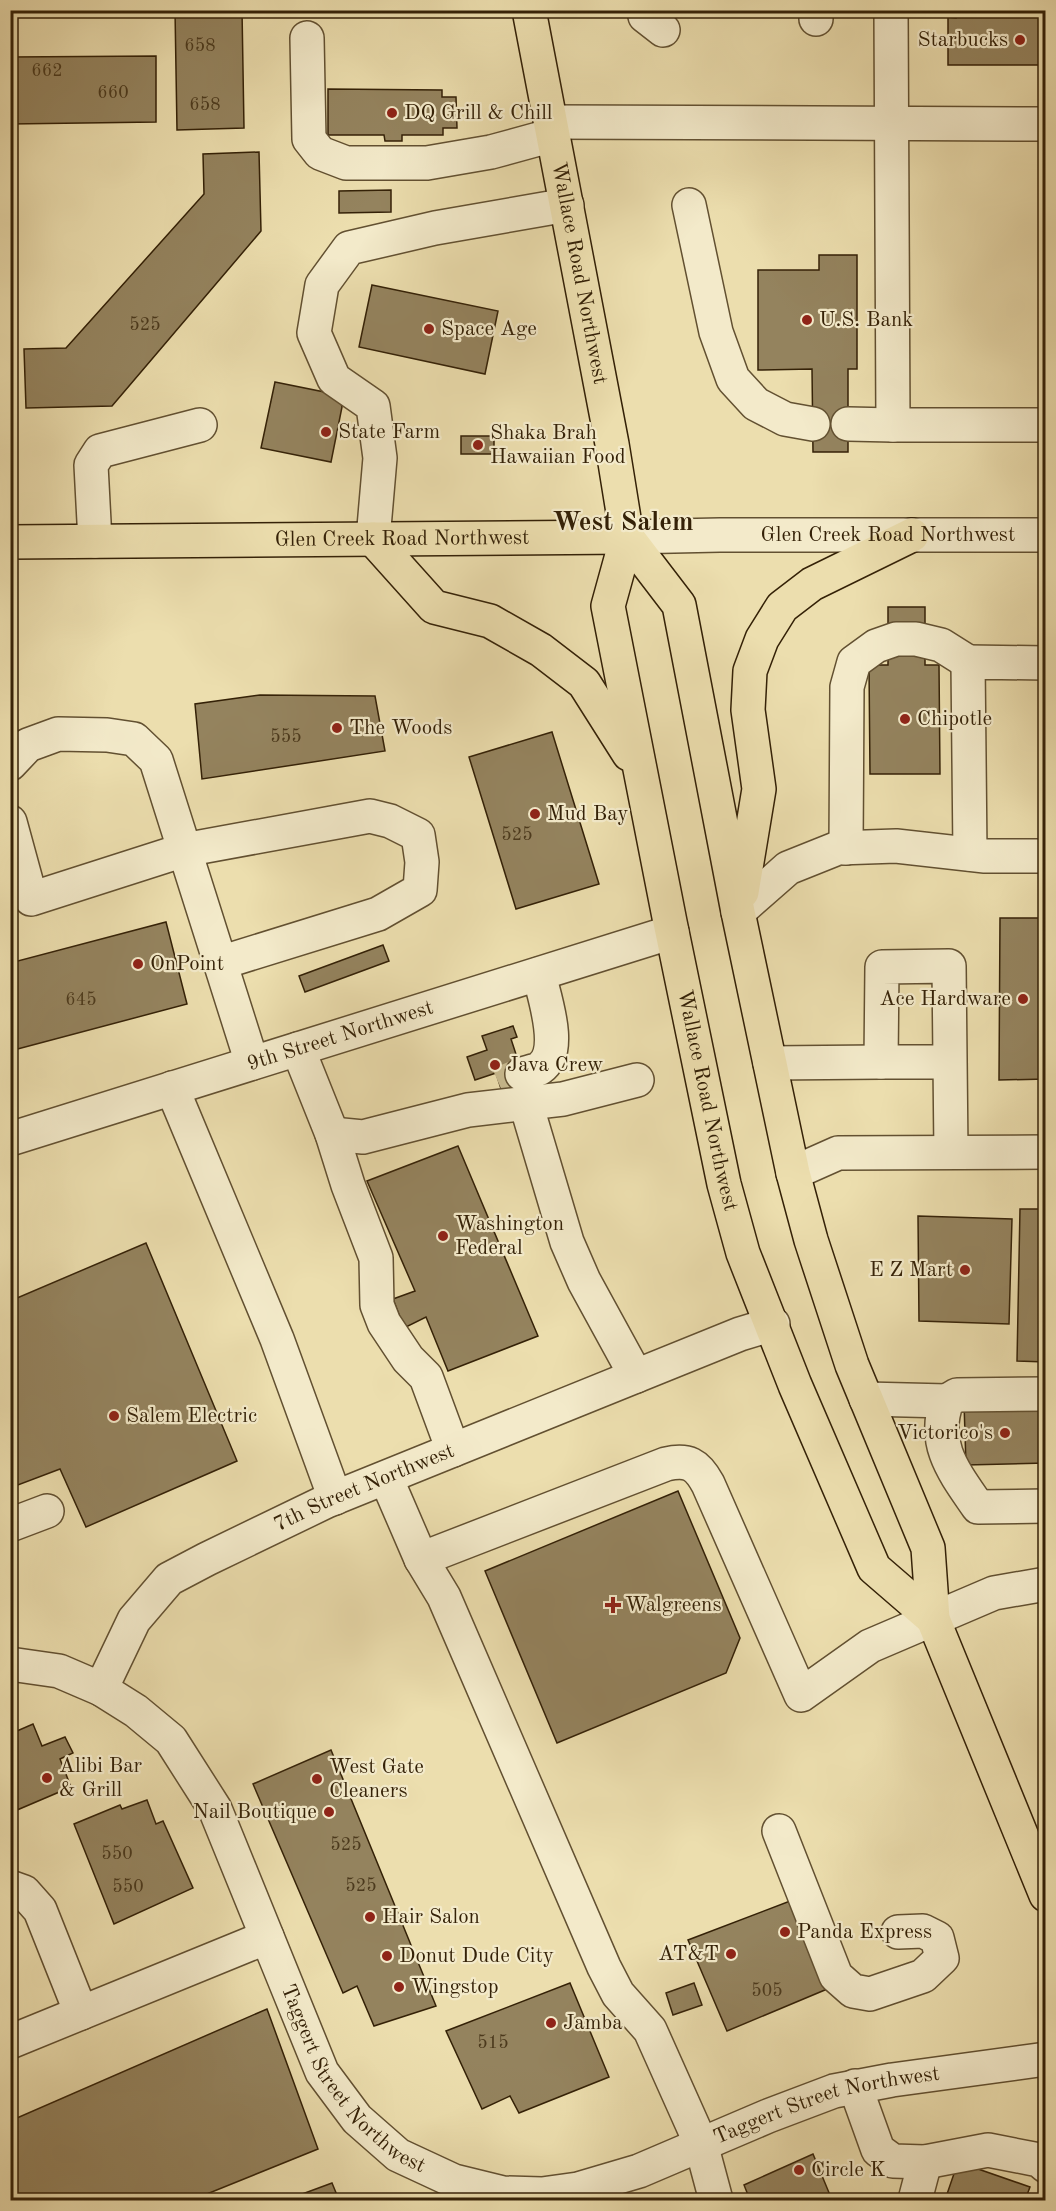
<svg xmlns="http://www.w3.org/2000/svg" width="1056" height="2211" viewBox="0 0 1056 2211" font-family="'Old Standard TT',serif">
  <rect width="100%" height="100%" fill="#ecdeae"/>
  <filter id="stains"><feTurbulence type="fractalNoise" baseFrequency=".00333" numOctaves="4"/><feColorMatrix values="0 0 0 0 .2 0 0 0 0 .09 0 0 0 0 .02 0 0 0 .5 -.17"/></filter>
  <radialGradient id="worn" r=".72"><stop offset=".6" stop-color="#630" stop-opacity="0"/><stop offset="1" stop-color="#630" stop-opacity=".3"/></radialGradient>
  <g fill="#94835e" stroke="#342107" stroke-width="1.5">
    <polygon points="175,10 242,10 244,128 177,130"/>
    <polygon points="956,10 1046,10 1046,65 948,65 948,17 956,18"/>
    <polygon points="156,56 156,122 10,124 10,57"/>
    <polygon points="328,89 442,90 442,97 456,97 457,128 443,128 443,135 402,135 402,141 385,141 384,135 328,135"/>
    <polygon points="259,152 261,231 112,406 26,408 24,349 66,348 204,194 203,154"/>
    <polygon points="391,190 391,212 339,213 339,191"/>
    <polygon points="819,255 857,255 857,369 848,369 848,452 813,452 812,369 758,370 758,270 819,270"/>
    <polygon points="372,285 498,311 485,374 359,347"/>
    <polygon points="275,382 339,395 342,407 331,462 261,448"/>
    <rect x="461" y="436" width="33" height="18"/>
    <polygon points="888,607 925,607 925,665 939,665 940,774 870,774 869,665 888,665"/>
    <polygon points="260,695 375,696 385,751 202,779 195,704"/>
    <polygon points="552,732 599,884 516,909 469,757"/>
    <polygon points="1000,918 1046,918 1046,1079 999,1080"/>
    <polygon points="166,922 187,1004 10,1051 10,963"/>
    <polygon points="383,945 389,961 305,992 299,976"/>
    <polygon points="513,1026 517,1037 511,1039 527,1088 503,1095 496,1073 475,1080 467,1057 487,1050 482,1036"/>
    <polygon points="458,1146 538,1336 448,1371 426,1317 404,1328 393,1299 415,1291 367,1181"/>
    <polygon points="1020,1209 1046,1209 1046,1362 1017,1361"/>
    <polygon points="918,1216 1012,1219 1009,1324 919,1321"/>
    <polygon points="146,1243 237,1461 86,1527 60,1469 10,1488 10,1370 17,1367 10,1353 10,1301"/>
    <polygon points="964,1403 1046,1403 1046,1463 966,1465"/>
    <polygon points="678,1491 740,1638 726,1673 557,1743 485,1571"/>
    <polygon points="33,1724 42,1746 65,1737 73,1753 60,1759 71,1787 10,1813 10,1734"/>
    <polygon points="331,1750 436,2006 374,2026 357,1986 343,1993 253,1784"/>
    <polygon points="147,1800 156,1824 163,1821 193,1888 114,1924 74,1824 120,1805 122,1809"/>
    <polygon points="798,1898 832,1987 727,2031 688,1940"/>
    <polygon points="570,1983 609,2077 519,2113 510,2096 482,2109 446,2031"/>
    <polygon points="694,1983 702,2005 673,2015 666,1993"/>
    <polygon points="267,2009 318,2149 192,2200 10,2200 10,2121"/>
    <polygon points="813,2154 832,2200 750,2200 744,2185"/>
    <polygon points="958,2162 1030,2187 1025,2200 945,2200"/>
    <polygon points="332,2183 339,2200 286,2200"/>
  </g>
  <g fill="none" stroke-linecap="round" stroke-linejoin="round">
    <polyline stroke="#c7b88d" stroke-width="33" stroke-dasharray="33 16" stroke-linecap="butt" points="499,1084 522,1074"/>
    <g stroke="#625031" stroke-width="36">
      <g id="minor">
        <polyline points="644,10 645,16 663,30"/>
        <polyline points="816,10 816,19"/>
        <polyline points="891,10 893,425 1046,425"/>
        <polyline points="307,38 309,139 320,153 346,163 427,163 491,152 553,135"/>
        <polyline points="551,122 1046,124"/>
        <polyline points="689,205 716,332 733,379 756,404 785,419 813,424"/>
        <polyline points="848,424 893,425"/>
        <path id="s1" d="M627 537 720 535H1046"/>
        <polyline points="373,539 380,458 373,406 334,379 314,333 322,285 349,248 435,228 567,205"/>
        <polyline points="95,541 91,465 100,451 200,425"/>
        <polyline points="10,764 28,745 58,734 107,735 134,739 156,760 252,1063"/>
        <polyline points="10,822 31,899 184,850 370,816 390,821 418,835 422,862 420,890 378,914 220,963"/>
        <polyline points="846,848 847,687 854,662 876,646 896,639 916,639 941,645 968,662"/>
        <polyline points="970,854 968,662 1046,663"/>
        <polyline points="738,912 788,868 838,848 896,846 985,856 1046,856"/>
        <polyline points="298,1049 332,1134 348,1185 376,1258 377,1305 384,1323 408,1359 426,1377 453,1450"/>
        <polyline points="950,1062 881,1062 882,967 949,966 951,1152"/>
        <polyline points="770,1063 881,1062"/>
        <path d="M522 1074C528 1072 536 1071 540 1068 564 1051 544 997 539 974"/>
        <polyline points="172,1088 277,1339 335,1498"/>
        <polyline points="526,1104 567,1242 584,1281 636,1376"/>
        <polyline points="332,1134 363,1137 468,1110 563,1099 637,1080"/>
        <path id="s2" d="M10 1139 672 932"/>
        <polyline points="793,1173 838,1153 1046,1152"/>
        <path d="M1046 1394 957 1395 947 1401C931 1444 954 1472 978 1507L1046 1506"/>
        <polyline points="866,1399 947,1401"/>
        <polyline points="386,1478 421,1559 444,1597 604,1967 618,1994 650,2030 701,2144 716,2200"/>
        <polyline points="10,1525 47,1511"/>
        <path d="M421 1559 666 1464C688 1459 697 1464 708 1484L801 1695 870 1646 994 1593 1046 1584"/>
        <path id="s3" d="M10 1664 59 1671 101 1689 136 1711 171 1740 215 1809 322 2072 357 2119 398 2155 454 2181 503 2193 542 2194 578 2189 639 2171 768 2116 834 2091 892 2080 1046 2059"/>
        <path id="s4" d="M101 1689 134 1620 169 1579 207 1559 327 1501 740 1334 773 1324"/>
        <polyline points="779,1831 836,1976 853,1991 870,1994 923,1976 942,1958 937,1938 923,1931 898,1932"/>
        <polyline points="10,1887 24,1892 40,1910 81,2013"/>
        <polyline points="10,2042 267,1937"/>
        <polyline points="855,2086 878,2150 893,2161 925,2162 988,2150 1039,2160 1046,2166"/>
        <polyline points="915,2200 925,2162"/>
      </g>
    </g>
    <g stroke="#342107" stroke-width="36">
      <g id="major">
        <path id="s5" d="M529 10 612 444 627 537 608 606 670 922 724 1184 743 1253 795 1385 874 1568 933 1619"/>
        <polyline points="627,537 679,605 738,912 793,1173 811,1240 852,1365 928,1548 933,1619 1046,1895"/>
        <polyline points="373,539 434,607 490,621 541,650 584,683 629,754"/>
        <path id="s6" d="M10 542 627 537"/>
        <polyline points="742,892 759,789 748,710 750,671 762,639 782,607 812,584 912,535"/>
      </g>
    </g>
    <use href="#minor" stroke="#f3eaca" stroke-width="33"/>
    <use href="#major" stroke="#ecdeae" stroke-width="33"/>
  </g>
  <g fill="#8f2418" stroke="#f3eaca" stroke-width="2">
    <circle cx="1020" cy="40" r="6"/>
    <circle cx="392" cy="113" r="6"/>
    <circle cx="807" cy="320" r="6"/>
    <circle cx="429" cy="329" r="6"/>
    <circle cx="326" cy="432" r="6"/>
    <circle cx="478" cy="445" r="6"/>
    <circle cx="905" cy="719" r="6"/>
    <circle cx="337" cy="728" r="6"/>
    <circle cx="535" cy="814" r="6"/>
    <circle cx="138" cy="964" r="6"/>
    <circle cx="1023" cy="999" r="6"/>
    <circle cx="495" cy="1065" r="6"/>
    <circle cx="443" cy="1236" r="6"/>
    <circle cx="965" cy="1270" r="6"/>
    <circle cx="114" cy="1416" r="6"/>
    <circle cx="1005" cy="1433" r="6"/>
    <path d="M610 1596h6v6h6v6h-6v6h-6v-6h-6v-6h6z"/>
    <circle cx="47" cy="1778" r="6"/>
    <circle cx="317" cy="1779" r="6"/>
    <circle cx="329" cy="1812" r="6"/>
    <circle cx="370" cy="1917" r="6"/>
    <circle cx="785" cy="1932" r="6"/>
    <circle cx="731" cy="1954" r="6"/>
    <circle cx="387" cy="1956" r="6"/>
    <circle cx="399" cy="1987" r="6"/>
    <circle cx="551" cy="2023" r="6"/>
    <circle cx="799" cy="2170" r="6"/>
  </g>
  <g text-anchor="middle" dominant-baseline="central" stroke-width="4.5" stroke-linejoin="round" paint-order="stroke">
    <g font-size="18" fill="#4c3a1d">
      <text x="200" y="46">658</text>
      <text x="47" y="71">662</text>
      <text x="113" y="93">660</text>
      <text x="205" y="105">658</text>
      <text x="145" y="325">525</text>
      <text x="286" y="737">555</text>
      <text x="517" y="835">525</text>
      <text x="81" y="1000">645</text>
      <text x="346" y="1845">525</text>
      <text x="117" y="1854">550</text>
      <text x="361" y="1886">525</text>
      <text x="128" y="1887">550</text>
      <text x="767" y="1991">505</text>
      <text x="493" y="2043">515</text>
    </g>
    <g font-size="21" fill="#342107" stroke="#f3eaca" text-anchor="start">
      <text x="1008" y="40" text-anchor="end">Starbucks</text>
      <text x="404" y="113">DQ Grill &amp; Chill</text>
      <text x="819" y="320">U.S. Bank</text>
      <text x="441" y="329">Space Age</text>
      <text x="338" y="432">State Farm</text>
      <text x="490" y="433">Shaka Brah<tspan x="490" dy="24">Hawaiian Food</tspan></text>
      <text x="917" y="719">Chipotle</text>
      <text x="349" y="728">The Woods</text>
      <text x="547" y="814">Mud Bay</text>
      <text x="150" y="964">OnPoint</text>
      <text x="1011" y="999" text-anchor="end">Ace Hardware</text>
      <text x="507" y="1065">Java Crew</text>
      <text x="455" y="1224">Washington<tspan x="455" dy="24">Federal</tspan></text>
      <text x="953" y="1270" text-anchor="end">E Z Mart</text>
      <text x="126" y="1416">Salem Electric</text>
      <text x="993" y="1433" text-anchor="end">Victorico's</text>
      <text x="625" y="1605">Walgreens</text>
      <text x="59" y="1766">Alibi Bar<tspan x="59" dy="24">&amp; Grill</tspan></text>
      <text x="329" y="1767">West Gate<tspan x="329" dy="24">Cleaners</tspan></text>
      <text x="317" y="1812" text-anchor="end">Nail Boutique</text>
      <text x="382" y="1917">Hair Salon</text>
      <text x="797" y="1932">Panda Express</text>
      <text x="719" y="1954" text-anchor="end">AT&amp;T</text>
      <text x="399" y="1956">Donut Dude City</text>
      <text x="411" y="1987">Wingstop</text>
      <text x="563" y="2023">Jamba</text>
      <text x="811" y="2170">Circle K</text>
    </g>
    <g font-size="21" fill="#342107" stroke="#f3eaca">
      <text stroke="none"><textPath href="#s5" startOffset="268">Wallace Road Northwest</textPath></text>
      <text stroke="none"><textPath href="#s1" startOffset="261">Glen Creek Road Northwest</textPath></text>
      <text stroke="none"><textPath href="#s6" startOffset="392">Glen Creek Road Northwest</textPath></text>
      <text stroke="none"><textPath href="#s2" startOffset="346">9th Street Northwest</textPath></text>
      <text stroke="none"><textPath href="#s5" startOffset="1112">Wallace Road Northwest</textPath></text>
      <text stroke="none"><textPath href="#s4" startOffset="346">7th Street Northwest</textPath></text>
      <text stroke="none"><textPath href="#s3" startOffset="572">Taggert Street Northwest</textPath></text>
      <text stroke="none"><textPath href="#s3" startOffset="1112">Taggert Street Northwest</textPath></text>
    </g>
    <g font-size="27" font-weight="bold" fill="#342107" stroke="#f3eaca">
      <text x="623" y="522">West Salem</text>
    </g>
  </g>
  <rect width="1056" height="2211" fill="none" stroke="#ecdeae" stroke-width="36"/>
  <rect x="12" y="12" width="1032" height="2187" fill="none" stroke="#342107" stroke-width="3"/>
  <rect x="18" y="18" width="1020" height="2175" fill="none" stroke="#342107" stroke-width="1.5"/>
  <rect width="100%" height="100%" filter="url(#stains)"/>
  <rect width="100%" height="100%" fill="url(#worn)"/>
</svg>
